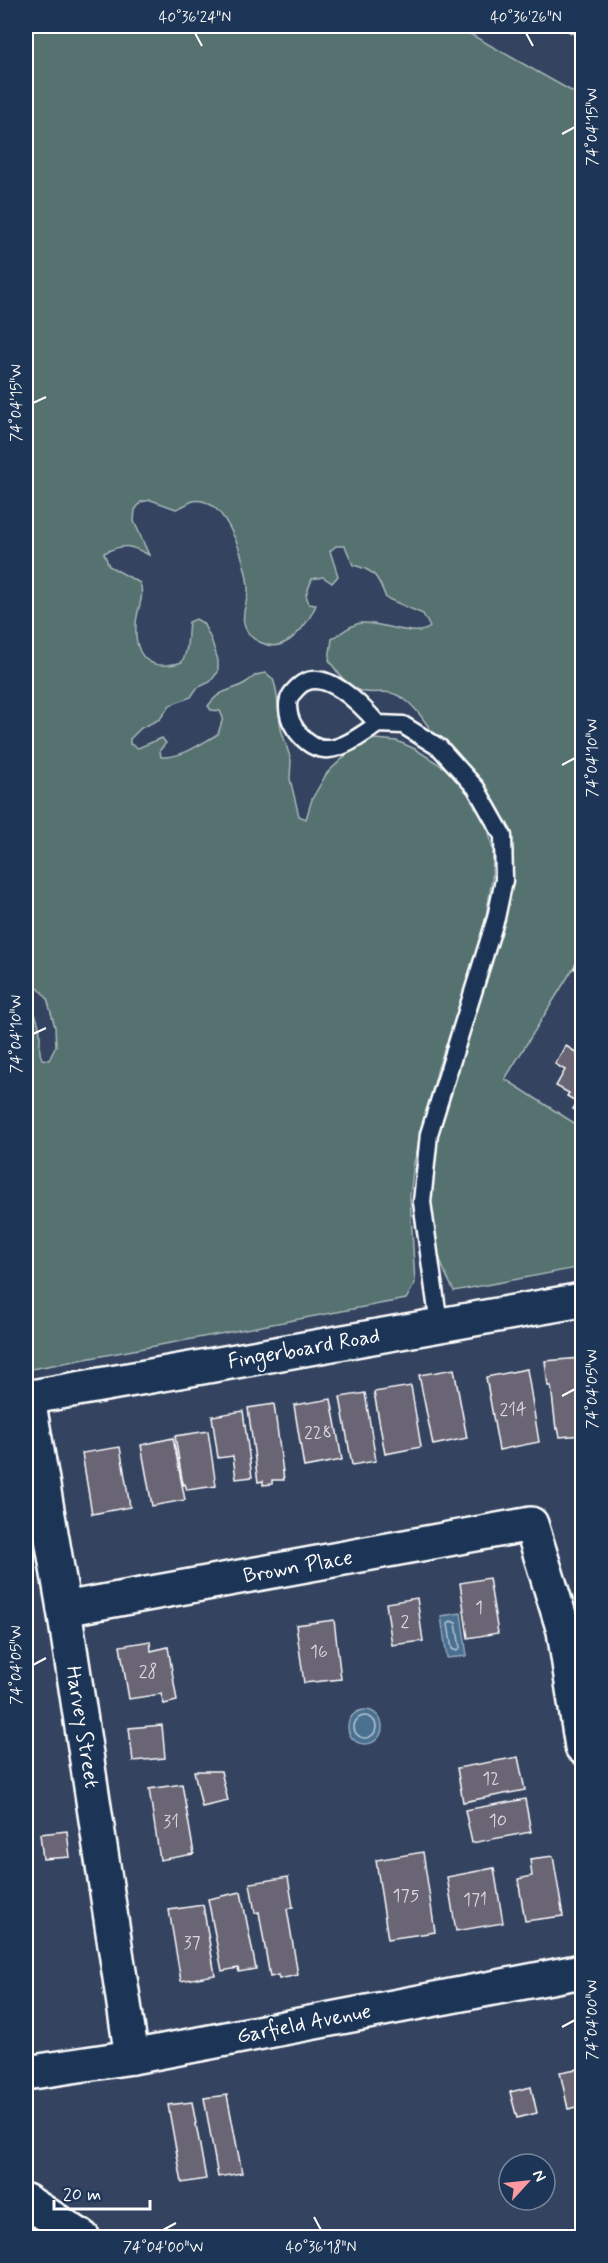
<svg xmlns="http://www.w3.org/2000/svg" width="608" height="2263" viewBox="0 0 608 2263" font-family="Mynerve,sans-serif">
  <rect width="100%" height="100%" fill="#344360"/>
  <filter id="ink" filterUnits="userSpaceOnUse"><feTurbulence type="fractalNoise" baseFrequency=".0167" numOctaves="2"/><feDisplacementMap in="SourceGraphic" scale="12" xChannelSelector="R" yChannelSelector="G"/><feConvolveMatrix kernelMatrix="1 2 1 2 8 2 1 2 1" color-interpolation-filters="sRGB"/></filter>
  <g filter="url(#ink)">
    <path fill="#557270" stroke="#aab8b8" stroke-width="1.5" d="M26 26H456L582 97V954L505 1079 582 1128V1267L454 1291C411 1214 435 1139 459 1062 471 1026 481 990 493 954 506 915 523 865 507 825 499 806 486 786 472 772 460 758 445 747 433 733 424 721 417 708 404 699 387 688 383 694 365 692 349 690 337 672 329 660L332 639C340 634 351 624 361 623 380 621 415 639 430 627L423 614 386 598C378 577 375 570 353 565L345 546H336L330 551 338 576 332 583 323 577 312 579 306 595 309 604 316 605C308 624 286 655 262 643 252 639 247 634 244 624 241 610 249 600 248 588 247 564 226 495 193 501 188 503 182 507 176 509L151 500 141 502 135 510 134 521 149 555C130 545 124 543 104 553L109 566 140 583C145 598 137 608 136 624 134 658 150 672 182 662 189 649 187 636 189 622L196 619 203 623 211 639 218 660V672L210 682 197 688 191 697 170 705 160 719 141 728 130 739V744L138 748 162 738 166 743 160 750 161 757C182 758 200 744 218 734L223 718 220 711 211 710 208 706C222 687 229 693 245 683 256 676 252 675 266 673L273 679 276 689 281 729 291 760 290 779 299 816 306 819 312 799 327 773 344 757 360 743 375 739 397 741 415 749 448 770 466 790 478 806 488 828 493 851 492 880 482 940 438 1068 414 1163 410 1196 415 1283 406 1299 26 1370V999C35 1011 41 1024 40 1040 40 1048 38 1051 42 1059L49 1060 56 1046 55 1027 47 998 39 989 26 979Z"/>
    <g fill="#486f90" stroke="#91a9bc" stroke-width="1.5">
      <polygon points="461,1613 467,1656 447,1658 441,1616"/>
      <circle cx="365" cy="1727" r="17"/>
    </g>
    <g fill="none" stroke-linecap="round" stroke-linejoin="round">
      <g stroke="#b6c5d3" stroke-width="1.5">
        <polygon points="451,1621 456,1623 460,1648 457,1651 452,1649 448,1624"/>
        <circle cx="365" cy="1727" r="11"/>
      </g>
    </g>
    <g fill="#696575" stroke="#fff" stroke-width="1.5">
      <polygon points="559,26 582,26 582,35 581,38"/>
      <polygon points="582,954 582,974 574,968"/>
      <polygon points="566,1046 582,1056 582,1114 573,1109 577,1102 567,1096 569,1093 556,1086 565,1070 555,1064"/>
      <polygon points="581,1358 582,1435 560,1437 558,1428 556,1429 551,1386 548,1386 545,1361"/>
      <polygon points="454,1369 467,1438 433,1445 419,1375"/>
      <polygon points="527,1369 539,1442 499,1450 486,1377"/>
      <polygon points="411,1386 421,1447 385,1454 374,1392"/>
      <polygon points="365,1393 376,1461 352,1465 340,1397"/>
      <polygon points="331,1399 342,1460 304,1467 294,1405"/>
      <polygon points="274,1404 284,1480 272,1480 272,1484 263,1485 263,1481 258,1482 248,1408"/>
      <polygon points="243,1411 252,1477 236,1479 233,1456 218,1458 212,1416"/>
      <polygon points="208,1431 216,1486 187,1490 185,1484 183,1485 175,1436"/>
      <polygon points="173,1438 185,1500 152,1506 141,1445"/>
      <polygon points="120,1447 130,1507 92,1514 82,1453"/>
      <polygon points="489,1578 498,1633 468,1638 460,1583"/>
      <polygon points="417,1598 423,1641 392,1645 386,1603"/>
      <polygon points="334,1620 341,1679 304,1683 296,1625"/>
      <polygon points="150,1641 151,1651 168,1647 177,1701 164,1704 161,1694 129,1699 120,1646"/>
      <polygon points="162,1725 165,1758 133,1761 129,1728"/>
      <polygon points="518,1757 525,1790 463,1802 457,1768"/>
      <polygon points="194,1771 221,1771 228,1801 202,1807"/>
      <polygon points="182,1784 194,1854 160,1860 149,1789"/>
      <polygon points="525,1799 531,1832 472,1843 465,1810"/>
      <polygon points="67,1831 70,1857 43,1859 40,1834"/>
      <polygon points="423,1852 435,1932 388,1939 376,1860"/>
      <polygon points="553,1856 563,1916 525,1921 518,1879 532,1876 530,1859"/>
      <polygon points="494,1868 503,1923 456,1931 447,1877"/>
      <polygon points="288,1877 293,1907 287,1909 298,1975 279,1979 278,1975 270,1977 259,1912 255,1913 250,1883"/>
      <polygon points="241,1892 256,1969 239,1972 238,1968 222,1971 208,1899"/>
      <polygon points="203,1905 215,1975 181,1981 169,1910"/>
      <polygon points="582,2068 582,2106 568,2109 560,2072"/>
      <polygon points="531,2087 537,2113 517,2118 510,2092"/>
      <polygon points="227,2095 242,2173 218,2177 204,2098"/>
      <polygon points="192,2102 206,2179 182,2183 168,2105"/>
    </g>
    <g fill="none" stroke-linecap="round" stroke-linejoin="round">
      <g stroke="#fff" stroke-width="21">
        <path id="lane" d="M378 724C364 733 345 748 329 749 308 751 288 726 288 706 288 697 292 693 298 687 323 663 363 707 378 724L403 725 440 748 476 788 503 836 504 880 496 918 429 1134 422 1202 439 1325"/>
      </g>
      <g stroke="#fff" stroke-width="38">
        <g id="street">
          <polyline points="28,1398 64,1609 132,2057"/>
          <polyline points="64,1609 531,1524 564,1631 582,1747"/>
          <polyline points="26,2073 132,2057 582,1971"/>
        </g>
      </g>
      <g stroke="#fff" stroke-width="38">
        <g id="secondary">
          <polyline points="26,1398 582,1300"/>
          <polyline points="26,2201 83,2238"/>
        </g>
      </g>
      <use href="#lane" stroke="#1d3557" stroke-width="16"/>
      <use href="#street" stroke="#1d3557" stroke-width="33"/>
      <use href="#secondary" stroke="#1d3557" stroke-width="33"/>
    </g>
  </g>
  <path fill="none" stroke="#fff" stroke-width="2" d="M195 33 202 46M526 33 533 46M562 134 575 127M33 403 46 397M562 765 575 758M33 1034 46 1028M562 1396 575 1389M33 1665 46 1658M562 2027 575 2020M314 2217 321 2230M163 2230 176 2223"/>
  <g text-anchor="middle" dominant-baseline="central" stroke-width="4.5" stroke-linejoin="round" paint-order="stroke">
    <g font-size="18" fill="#dad8dc">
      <text x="513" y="1410">214</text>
      <text x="318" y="1433">228</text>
      <text x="479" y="1608">1</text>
      <text x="405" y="1622">2</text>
      <text x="319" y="1652">16</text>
      <text x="148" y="1672">28</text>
      <text x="491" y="1779">12</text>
      <text x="498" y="1821">10</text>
      <text x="171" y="1822">31</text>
      <text x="406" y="1896">175</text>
      <text x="475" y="1900">171</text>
      <text x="192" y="1943">37</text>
    </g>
    <g font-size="21" fill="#fff" stroke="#1d3557">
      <text transform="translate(304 1349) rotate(-10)">Fingerboard Road</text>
      <text transform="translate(298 1567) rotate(-10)">Brown Place</text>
      <text transform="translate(82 1727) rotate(81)">Harvey Street</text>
      <text transform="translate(304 2024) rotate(-11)">Garfield Avenue</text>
    </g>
  </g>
  <rect width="608" height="2263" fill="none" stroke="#1d3557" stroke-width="66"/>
  <g transform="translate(527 2182) rotate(63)"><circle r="28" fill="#1d3557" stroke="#77869a" stroke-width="1.5"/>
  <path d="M0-4.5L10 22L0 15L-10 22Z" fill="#ff9aa2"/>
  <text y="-9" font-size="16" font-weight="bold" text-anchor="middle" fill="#ffffff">N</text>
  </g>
  <path d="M54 2200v9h96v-9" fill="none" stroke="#ffffff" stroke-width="3"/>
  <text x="63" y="2200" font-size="18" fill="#ffffff" stroke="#1d3557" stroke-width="4.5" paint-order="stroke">20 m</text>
  <rect x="33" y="33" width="542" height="2197" fill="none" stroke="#fff" stroke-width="2"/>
  <g font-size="15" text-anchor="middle" fill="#fff">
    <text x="195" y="22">40°36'24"N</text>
    <text x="526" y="22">40°36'26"N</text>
    <text transform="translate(592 127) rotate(-90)" y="5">74°04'15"W</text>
    <text transform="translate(16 403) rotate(-90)" y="5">74°04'15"W</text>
    <text transform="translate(592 758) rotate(-90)" y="5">74°04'10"W</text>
    <text transform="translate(16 1034) rotate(-90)" y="5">74°04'10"W</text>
    <text transform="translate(592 1389) rotate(-90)" y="5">74°04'05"W</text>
    <text transform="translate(16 1665) rotate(-90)" y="5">74°04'05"W</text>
    <text transform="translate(592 2020) rotate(-90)" y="5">74°04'00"W</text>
    <text x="163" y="2252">74°04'00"W</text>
    <text x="321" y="2252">40°36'18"N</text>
  </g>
</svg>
